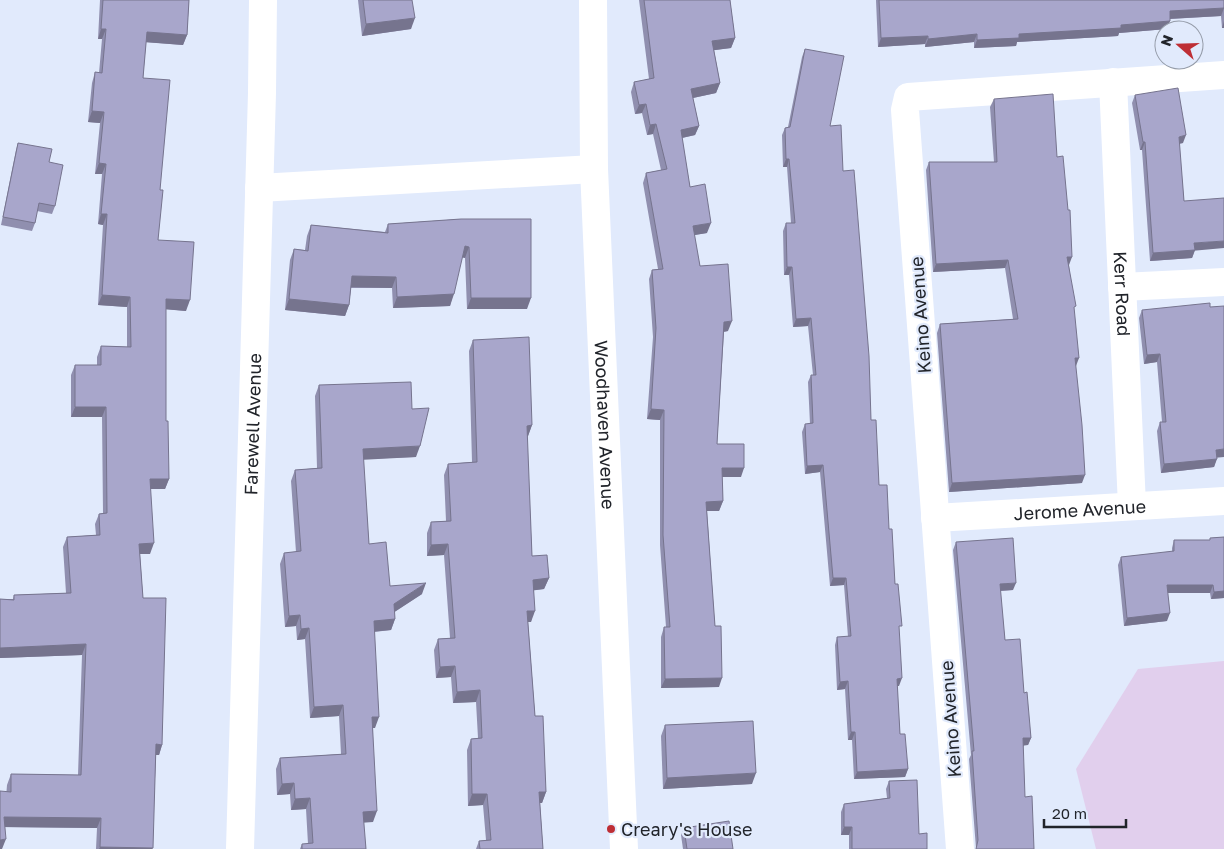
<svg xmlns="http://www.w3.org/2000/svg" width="1224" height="849" viewBox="0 0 1224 849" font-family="'Golos Text',sans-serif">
  <rect width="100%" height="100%" fill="#e1eafc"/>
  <polygon fill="#e1cfed" points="1224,661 1224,849 1096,849 1076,769 1138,669"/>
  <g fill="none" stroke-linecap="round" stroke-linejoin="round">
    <g stroke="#fff" stroke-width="28">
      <path id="s1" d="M593 0 594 169 624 849"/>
      <path id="s2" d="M1113 82 1132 506"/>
      <polyline points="259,188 594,169"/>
      <polyline points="1122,287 1224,282"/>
      <path id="s3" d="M935 518 1224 501"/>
      <path id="s4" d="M240 849 262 93 263 0"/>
      <polyline points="960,849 905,110 908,97 1224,75"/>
    </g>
  </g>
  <g fill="#908faf">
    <polygon points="100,0 189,0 187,35 183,45 146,42 143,78 160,190 158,240 186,311 166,309 166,421 169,479 165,489 150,489 150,554 140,554 143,598 162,745 159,755 156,755 152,849 96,849 97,828 5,827 2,849 7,785 11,774 78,775 82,655 0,658 0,599 13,599 14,595 66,593 63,547 67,537 96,535 95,524 99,514 103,513 102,417 71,417 71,375 75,365 97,365 97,357 101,346 127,347 127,307 98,305 103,225 98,224 102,174 95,174 100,123 88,122 92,83 95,72 99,73 102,39 98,39"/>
    <polygon points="358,0 412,0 411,29 362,36"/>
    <polygon points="639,0 730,0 735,38 731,48 714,50 720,83 716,93 693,98 699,126 695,135 682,138 690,187 707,233 694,235 700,266 728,331 724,332 717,444 741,477 722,477 723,501 719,511 707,511 719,687 661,688 661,637 664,627 666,627 660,545 660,420 647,419 653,337 649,279 652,270 658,269 643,183 646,173 661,170 653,134 647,135 642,113 635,114 631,92 634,82 649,79"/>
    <polygon points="876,0 1224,0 1224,28 1222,28 1221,16 1170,19 1167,29 1119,33 1118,36 1017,42 1016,46 974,48 974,42 925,47 925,44 878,47"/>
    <polygon points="805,49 830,126 843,171 871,420 879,485 889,529 895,584 899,632 899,686 897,686 900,734 908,769 905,777 854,779 852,740 848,740 845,689 837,690 835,645 837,637 848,637 844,585 830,586 820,472 805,474 802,432 805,424 810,424 808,382 811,375 813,375 808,326 793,327 789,275 784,275 783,231 786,223 791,223 787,167 783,167 782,135 785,128 788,127 802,57"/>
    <polygon points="1135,95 1183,143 1179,144 1184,201 1195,250 1192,258 1150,261 1142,150 1140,150 1132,103"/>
    <polygon points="994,99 1057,157 1074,311 1075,366 1082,483 949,492 937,333 940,324 1013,319 1005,268 933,272 926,170 929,162 994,162 990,107"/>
    <polygon points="18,143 49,162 55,206 52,214 37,211 35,223 32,231 1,225 16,150"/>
    <polygon points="461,219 527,309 467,309 465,258 462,257 450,306 393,308 392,288 351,288 349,305 345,316 285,310 290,260 294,249 305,250 307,236 311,225 385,232 388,224"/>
    <polygon points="1142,310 1217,457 1214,467 1161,473 1157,431 1160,422 1162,422 1157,362 1144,364 1139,318"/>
    <polygon points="473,340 532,425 528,436 527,437 532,556 549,578 544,589 534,590 531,622 528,622 535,716 546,792 542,803 540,803 543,849 476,849 479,841 486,840 483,805 468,806 467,750 471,739 478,738 476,702 453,703 451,677 436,678 434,650 438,639 450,638 444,555 427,556 427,533 431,522 446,521 444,475 448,464 472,462 469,351"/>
    <polygon points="319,385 412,409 416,457 363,459 369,544 390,586 422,594 394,612 395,619 391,630 374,632 375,728 373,728 373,822 363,822 366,849 300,849 302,844 308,844 306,809 291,810 290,794 277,795 276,769 280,758 341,754 339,716 310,718 305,639 297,640 296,626 285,627 280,564 284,553 296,552 291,481 295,470 317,468 315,396"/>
    <polygon points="1224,537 1224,598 1211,599 1210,593 1167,593 1167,621 1124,626 1118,565 1121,557 1172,552 1172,548 1174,540 1210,540 1210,538"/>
    <polygon points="956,542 1013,590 1000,591 1005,640 1024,693 1031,738 1028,745 1024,745 976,848 969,759 971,755 953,550"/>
    <polygon points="665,725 752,784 663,789 661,736"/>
    <polygon points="889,781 927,849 849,849 849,835 841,835 841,812 844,804 887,798 886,789"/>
    <polygon points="684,828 733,849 683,849 681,835"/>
  </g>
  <g fill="#76748e">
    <polygon points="1224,8 1221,16 1167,19 1170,11"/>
    <polygon points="415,18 411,29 362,36 366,24"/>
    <polygon points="1170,21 1167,29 1119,33 1118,36 1017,42 1016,46 974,48 977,40 1019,34 1121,25"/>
    <polygon points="1224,21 1224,28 1222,28"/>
    <polygon points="101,29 106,29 102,39 98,39"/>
    <polygon points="147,32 187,35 183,45 143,42"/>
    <polygon points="977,34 974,42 925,47 928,39"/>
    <polygon points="928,36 925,44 878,47 881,38"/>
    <polygon points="735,38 731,48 708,51 712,41"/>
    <polygon points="720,83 716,93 688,99 691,89"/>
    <polygon points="646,104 642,113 635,114 639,105"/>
    <polygon points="92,111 104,112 100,123 88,122"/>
    <polygon points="656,124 653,134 647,135 650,125"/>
    <polygon points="699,126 695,135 677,139 681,130"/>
    <polygon points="1186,135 1183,143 1176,144 1179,137"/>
    <polygon points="1143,142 1145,142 1142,150 1140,150"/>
    <polygon points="786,159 789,159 787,167 783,167"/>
    <polygon points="99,163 106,164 102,174 95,174"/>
    <polygon points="101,214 107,214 103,225 98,224"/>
    <polygon points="711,223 707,233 689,236 693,226"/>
    <polygon points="1224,241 1224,248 1191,251 1194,243"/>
    <polygon points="465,246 469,247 465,258 461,257"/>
    <polygon points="1195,250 1192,258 1150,261 1153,253"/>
    <polygon points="1067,257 1072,257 1069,265 1064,266"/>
    <polygon points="1008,260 1005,268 933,272 936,264"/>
    <polygon points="787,267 792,267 789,275 784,275"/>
    <polygon points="352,276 396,277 392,288 348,287"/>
    <polygon points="454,294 450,306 393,308 397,297"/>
    <polygon points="102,295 130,297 127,307 98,305"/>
    <polygon points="471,298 531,298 527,309 467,309"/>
    <polygon points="166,299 190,300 186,311 162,309"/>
    <polygon points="289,299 349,305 345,316 285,310"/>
    <polygon points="811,318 808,326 793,327 796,319"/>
    <polygon points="732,321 728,331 721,332 724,322"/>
    <polygon points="1160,354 1157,362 1144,364 1147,355"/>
    <polygon points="1075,358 1079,358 1076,366 1072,367"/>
    <polygon points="75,407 106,407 102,417 71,417"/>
    <polygon points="651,409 664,410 660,420 647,419"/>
    <polygon points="532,425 528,436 523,437 527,426"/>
    <polygon points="420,446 416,457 359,460 363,449"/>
    <polygon points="1224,449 1224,457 1213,458 1216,450"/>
    <polygon points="1217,459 1214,467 1161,473 1164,464"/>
    <polygon points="823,465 820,472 805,474 807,466"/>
    <polygon points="722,468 744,468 741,477 719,477"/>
    <polygon points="1085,475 1082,483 949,492 952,483"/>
    <polygon points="150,479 169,479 165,489 146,489"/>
    <polygon points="723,501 719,511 702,511 706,502"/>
    <polygon points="154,543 150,554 135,554 139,544"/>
    <polygon points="448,544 444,555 427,556 431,545"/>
    <polygon points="549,578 544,589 529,591 533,580"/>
    <polygon points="833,578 846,578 844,585 830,586"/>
    <polygon points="426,583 422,594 390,615 394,604"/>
    <polygon points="1016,583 1013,590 997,591 1000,584"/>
    <polygon points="1167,585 1213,585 1210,593 1164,593"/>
    <polygon points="1224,591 1224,598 1211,599 1214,592"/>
    <polygon points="527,611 535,611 531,622 523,622"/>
    <polygon points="1170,613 1167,621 1124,626 1127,618"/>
    <polygon points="300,615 296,626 285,627 289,616"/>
    <polygon points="395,619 391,630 370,632 374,621"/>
    <polygon points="309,628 305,639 297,640 301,629"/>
    <polygon points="86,644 82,655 0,658 0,648"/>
    <polygon points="455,666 451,677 436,678 440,667"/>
    <polygon points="722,678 719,687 661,688 665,679"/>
    <polygon points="902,678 899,686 894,686 897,679"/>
    <polygon points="848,681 845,689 837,690 840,682"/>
    <polygon points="480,690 476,702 453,703 457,692"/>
    <polygon points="343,705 339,716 310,718 314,707"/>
    <polygon points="372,717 379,717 375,728 368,728"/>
    <polygon points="851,732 855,732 852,740 848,740"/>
    <polygon points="1023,738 1031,738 1028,745 1021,746"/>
    <polygon points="156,744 162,745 159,755 152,755"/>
    <polygon points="908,769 905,777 854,779 857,772"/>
    <polygon points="756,773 752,784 663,789 667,778"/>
    <polygon points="294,783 290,794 277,795 282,784"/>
    <polygon points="539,792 546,792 542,803 535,803"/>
    <polygon points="472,794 487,794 483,805 468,806"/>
    <polygon points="310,798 306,809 291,810 295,799"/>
    <polygon points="377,811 373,822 359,823 363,812"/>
    <polygon points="4,817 101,818 97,828 0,827"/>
    <polygon points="844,827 852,827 849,835 841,835"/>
    <polygon points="6,839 2,849 0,849 0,840"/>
    <polygon points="100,847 153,848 152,849 99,849"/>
  </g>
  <g fill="#a8a6cb" stroke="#76748e">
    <polygon points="103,0 189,0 187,35 147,32 143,78 170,80 160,190 163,190 158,240 194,242 190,300 166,299 166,421 168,421 169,479 150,479 154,543 139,544 143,598 166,598 162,745 156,744 153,848 100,847 101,818 4,817 6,839 0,840 0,791 11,792 11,774 81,775 86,644 0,648 0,599 14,600 14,595 71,593 67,537 100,535 99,514 107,513 106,407 75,407 75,365 101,365 101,346 131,347 130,297 102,295 107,214 101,214 106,164 99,163 104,112 92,111 95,72 102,73 106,29 101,29"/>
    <polygon points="363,0 412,0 415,18 366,24"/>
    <polygon points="644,0 730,0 735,38 712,41 720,83 691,89 699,126 681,130 690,187 705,184 711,223 693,226 700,266 728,264 732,321 724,322 717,444 744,444 744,468 722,468 723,501 706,502 715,626 721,626 722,678 665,679 664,627 670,627 663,535 664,410 651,409 656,328 652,270 663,269 646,173 667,169 656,124 650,125 646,104 639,105 634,82 654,78"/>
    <polygon points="879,0 1224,0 1224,8 1170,11 1170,21 1121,25 1121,28 1019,34 1019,38 977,40 977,34 928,39 928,36 881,38"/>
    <polygon points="805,49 844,56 830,126 841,125 843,171 854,170 869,356 871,420 876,420 879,485 887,485 889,529 892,529 895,584 898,584 902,626 899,626 902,678 897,679 900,734 905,734 908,769 857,772 855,732 851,732 848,681 840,682 837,637 851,636 846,578 833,578 823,465 807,466 805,424 813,423 811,375 816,375 811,318 796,319 792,267 787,267 786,223 795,223 789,159 786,159 785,128 790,127"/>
    <polygon points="1178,88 1186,135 1179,137 1184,201 1224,198 1224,241 1194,243 1195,250 1153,253 1145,142 1143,142 1135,95"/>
    <polygon points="1053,94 1057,157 1063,156 1068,210 1070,210 1072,257 1067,257 1076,306 1074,307 1079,358 1075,358 1082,425 1085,475 952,483 940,324 1018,319 1008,260 936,264 929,162 997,162 994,99"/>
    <polygon points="18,143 52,149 49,162 63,165 55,206 39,203 35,223 3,217"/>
    <polygon points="461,219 531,219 531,298 471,298 469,247 465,246 454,294 397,297 396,277 352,276 349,305 289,299 294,249 308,251 311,225 388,233 388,224"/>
    <polygon points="1210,303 1210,307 1224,306 1224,449 1216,450 1217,459 1164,464 1160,422 1166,422 1160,354 1147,355 1142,310"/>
    <polygon points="529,337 532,425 527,426 532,556 547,555 549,578 533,580 535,611 527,611 535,716 543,716 546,792 539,792 543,849 480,849 479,841 491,840 487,794 472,794 471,739 482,738 480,690 457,692 455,666 440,667 438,639 455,638 448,544 431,545 431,522 451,521 448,464 477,462 473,340"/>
    <polygon points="411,382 412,409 429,408 420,446 363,449 369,544 386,542 390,586 426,583 394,604 395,619 374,621 379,717 372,717 377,811 363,812 366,849 302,849 302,844 313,843 310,798 295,799 294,783 282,784 280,758 346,754 343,705 314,707 309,628 301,629 300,615 289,616 284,553 301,551 295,470 322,468 319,385"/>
    <polygon points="1224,537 1224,591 1214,592 1213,585 1167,585 1170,613 1127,618 1121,557 1174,551 1174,540 1210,540 1210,538"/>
    <polygon points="1013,538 1016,583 1000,584 1005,640 1020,639 1024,693 1027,692 1031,738 1023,738 1025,797 1032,796 1034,849 976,849 978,840 972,751 974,751 956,542"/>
    <polygon points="753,721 756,773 667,778 665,725"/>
    <polygon points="917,780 919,834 927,833 927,849 852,849 852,827 844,827 844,804 890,798 889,781"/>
    <polygon points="729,821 733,849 687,849 684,828"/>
  </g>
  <circle fill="#be2e35" stroke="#e1eafc" stroke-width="2" cx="611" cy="829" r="5"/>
  <g text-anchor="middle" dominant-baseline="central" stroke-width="4.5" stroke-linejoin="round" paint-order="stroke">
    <g font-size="18" fill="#21242a" stroke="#e1eafc">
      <text stroke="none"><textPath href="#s2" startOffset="212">Kerr Road</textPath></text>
      <text transform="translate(920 315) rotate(-94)">Keino Avenue</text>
      <text stroke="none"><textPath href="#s4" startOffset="425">Farewell Avenue</textPath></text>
      <text stroke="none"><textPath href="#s1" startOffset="425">Woodhaven Avenue</textPath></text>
      <text stroke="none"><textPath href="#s3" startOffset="145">Jerome Avenue</textPath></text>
      <text transform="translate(950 719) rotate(-94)">Keino Avenue</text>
    </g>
    <g font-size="18" fill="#21242a" stroke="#e1eafc" text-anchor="start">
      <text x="621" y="829">Creary's House</text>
    </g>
  </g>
  <g transform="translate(1179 45) rotate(290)"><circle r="24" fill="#e1eafc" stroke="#949ba8"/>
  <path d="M0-4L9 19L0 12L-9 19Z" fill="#be2e35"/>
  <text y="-8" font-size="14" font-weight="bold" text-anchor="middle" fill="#21242a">N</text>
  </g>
  <path d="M1044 819v8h82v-8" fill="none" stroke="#21242a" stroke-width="2.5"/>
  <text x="1052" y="819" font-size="15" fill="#21242a" stroke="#e1eafc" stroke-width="4" paint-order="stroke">20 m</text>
</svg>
